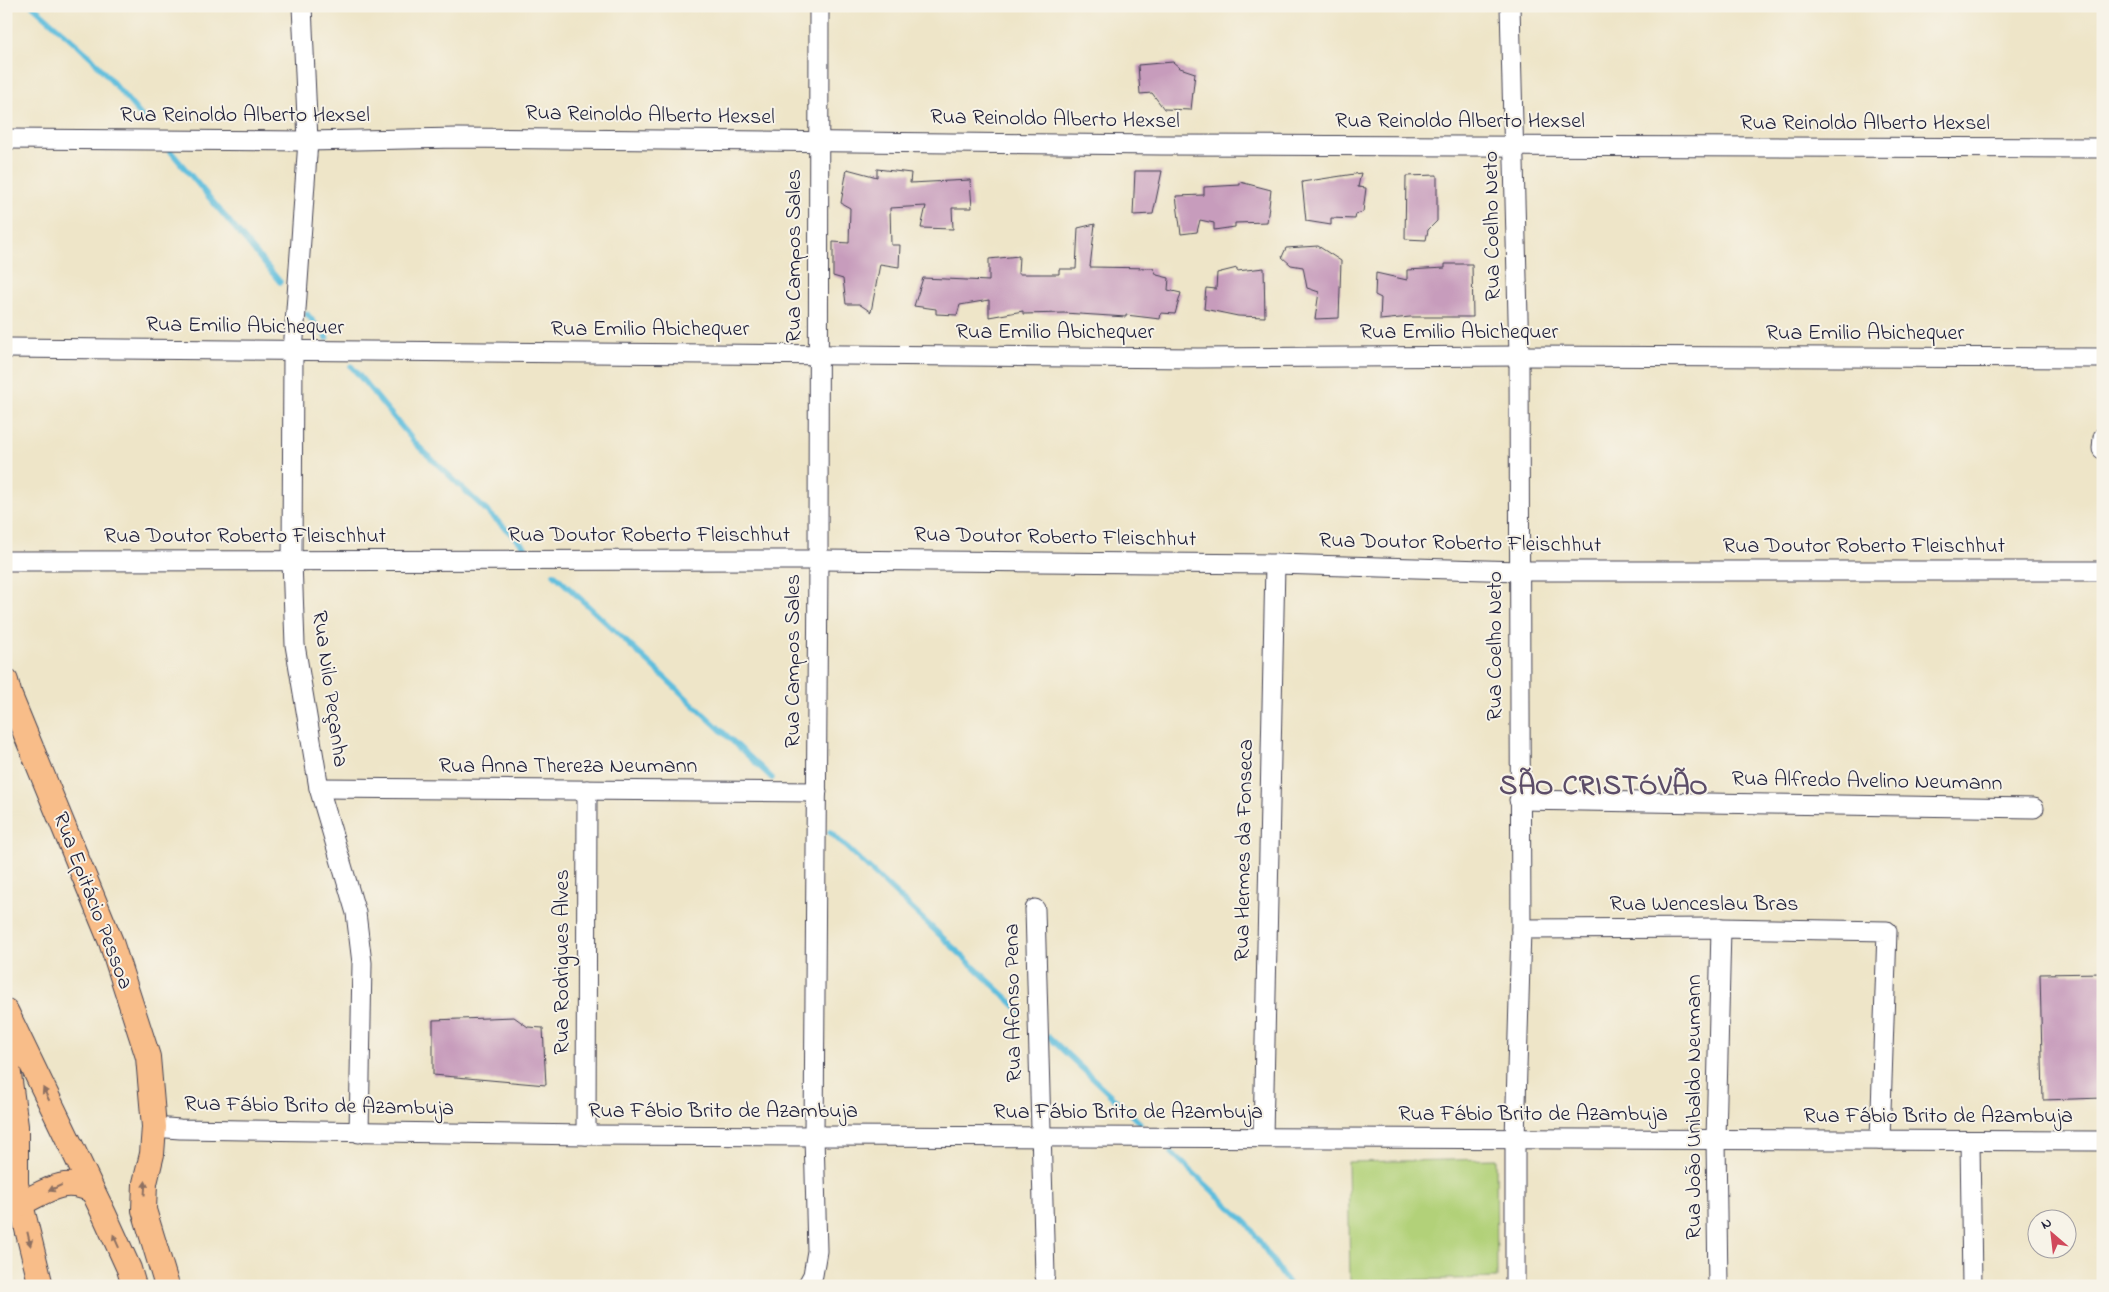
<svg xmlns="http://www.w3.org/2000/svg" width="2109" height="1292" viewBox="0 0 2109 1292" font-family="'Indie Flower',sans-serif">
  <rect width="100%" height="100%" fill="#f7f3e8"/>
  <filter id="ink" filterUnits="userSpaceOnUse"><feTurbulence type="fractalNoise" baseFrequency=".02" numOctaves="2"/><feDisplacementMap in="SourceGraphic" scale="10" xChannelSelector="R" yChannelSelector="G"/><feConvolveMatrix kernelMatrix="1 2 1 2 8 2 1 2 1" color-interpolation-filters="sRGB"/></filter>
  <filter id="wash" filterUnits="userSpaceOnUse"><feTurbulence type="fractalNoise" baseFrequency=".0096" numOctaves="4" result="noise"/><feDisplacementMap in="SourceGraphic" scale="20" xChannelSelector="R" yChannelSelector="G"/><feGaussianBlur stdDeviation="1.12" result="paint"/><feColorMatrix in="noise" values="0 0 0 0 0 0 0 0 0 0 0 0 0 0 0 0 0 1.4 0 .05"/><feComposite in="paint" operator="in"/></filter>
  <g filter="url(#wash)">
    <rect width="100%" height="100%" fill="#eee5c8"/>
    <polygon fill="#b2d179" stroke="#6a7a5a" points="1496,1159 1497,1278 1350,1281 1348,1162"/>
    <g fill="none" stroke-linecap="round" stroke-linejoin="round">
      <g stroke="#5ebedd" stroke-width="5.5">
        <polyline points="33,6 92,58 143,118"/>
        <polyline points="167,147 280,282"/>
        <polyline points="307,314 327,338"/>
        <polyline points="351,366 417,445 525,547"/>
        <polyline points="554,574 772,778"/>
        <polyline points="830,832 1021,1011"/>
        <polyline points="1049,1037 1140,1123"/>
        <polyline points="1172,1153 1247,1223 1290,1286"/>
      </g>
    </g>
    <g id="blocks">
      <g fill="#c79cbc">
        <polygon points="1173,62 1180,68 1195,73 1191,110 1164,109 1152,93 1140,94 1138,65"/>
        <polygon points="847,169 877,177 877,169 911,173 910,183 970,180 972,208 952,208 953,229 921,228 926,206 890,208 891,245 900,245 899,267 880,264 871,312 859,304 846,304 843,279 833,276 833,242 849,243 850,208 841,203"/>
        <polygon points="1135,171 1162,171 1153,214 1133,215"/>
        <polygon points="1361,173 1358,187 1366,188 1363,212 1356,214 1355,219 1331,218 1331,225 1306,221 1302,182"/>
        <polygon points="1437,175 1437,221 1428,230 1426,240 1405,239 1406,176"/>
        <polygon points="1240,182 1271,190 1267,222 1235,223 1235,227 1214,230 1214,223 1200,220 1197,232 1181,234 1176,196 1204,195 1204,187 1240,185"/>
        <polygon points="1095,224 1090,267 1153,268 1157,275 1169,278 1168,290 1181,293 1175,314 1161,313 1160,319 1126,315 1126,317 1064,313 1023,314 1023,311 989,317 989,300 960,305 957,315 936,314 936,309 914,306 923,278 989,281 989,259 1019,256 1018,274 1059,274 1059,269 1076,269 1078,228"/>
        <polygon points="1318,246 1341,261 1339,318 1315,319 1319,292 1307,288 1303,267 1291,265 1282,257 1286,248"/>
        <polygon points="1445,264 1472,264 1473,317 1410,317 1380,320 1381,298 1375,295 1376,273 1407,280 1407,270 1445,268"/>
        <polygon points="1237,268 1237,271 1264,268 1265,317 1238,316 1204,309 1206,288 1216,289 1217,273"/>
        <polygon points="2103,973 2103,1098 2043,1100 2040,974"/>
        <polygon points="514,1017 528,1027 543,1028 546,1085 433,1075 433,1020"/>
      </g>
    </g>
  </g>
  <g filter="url(#ink)">
    <use href="#blocks" fill-opacity="0" stroke="#413f50" stroke-width="1"/>
    <g fill="none" stroke-linecap="round" stroke-linejoin="round">
      <g stroke="#413f50" stroke-width="21">
        <g id="minor">
          <polyline points="302,6 308,141 293,352 292,561 295,645 319,788 356,913 362,963 359,1133"/>
          <polyline points="1510,6 1519,356 1520,705 1521,929 1515,1139 1515,1286"/>
          <polyline points="6,139 308,141 457,138 1162,145 2103,148"/>
          <polyline points="6,348 1197,358 1519,356 2103,358"/>
          <polyline points="2102,449 2103,437"/>
          <polyline points="6,561 818,560 1275,564 1520,571 2103,571"/>
          <polyline points="319,788 817,792"/>
          <polyline points="1519,800 2034,808"/>
          <polyline points="1035,909 1045,1276"/>
          <polyline points="1521,929 1721,928 1887,931 1880,1140"/>
          <polyline points="154,1127 180,1129 586,1135 2103,1141"/>
          <polyline points="586,1135 587,790"/>
          <polyline points="1263,1137 1275,564"/>
          <polyline points="1970,1141 1972,1286"/>
          <polyline points="6,1209 20,1204"/>
          <polyline points="807,1286 813,1275 817,1251 814,1136 818,560 819,6"/>
          <polyline points="1718,1286 1716,1140 1721,928"/>
        </g>
      </g>
      <g stroke="#413f50" stroke-width="26">
        <g id="major">
          <polyline points="6,681 10,696 111,942 148,1057 154,1127 152,1154 145,1183 144,1210 167,1286"/>
          <polyline points="6,1011 104,1214 129,1269 134,1286"/>
          <polyline points="6,1052 16,1126 16,1184 41,1286"/>
          <path d="M20 1204C47 1191 62 1177 91 1190"/>
        </g>
      </g>
      <use href="#minor" stroke="#fff" stroke-width="19"/>
      <use href="#major" stroke="#f8bd89" stroke-width="24"/>
    </g>
    <defs><path id="oneway-solid" d="M-6-.8H1V-3.2L6.5 0L1 3.2V.8H-6Z" transform="scale(1.25)"/></defs>
    <g fill="#8d7062">
      <use href="#oneway-solid" transform="translate(46 1094) rotate(-116)"/>
      <use href="#oneway-solid" transform="translate(55 1188) rotate(155)"/>
      <use href="#oneway-solid" transform="translate(145 1188) rotate(-86)"/>
      <use href="#oneway-solid" transform="translate(29 1239) rotate(77)"/>
      <use href="#oneway-solid" transform="translate(116 1241) rotate(-114)"/>
    </g>
  </g>
  <g text-anchor="middle" dominant-baseline="central" stroke-width="4" stroke-linejoin="round" paint-order="stroke">
    <g font-size="22" fill="#22223b" stroke="#f7f3e8">
      <text x="245" y="116">Rua Reinoldo Alberto Hexsel</text>
      <text transform="translate(650 116) rotate(1)">Rua Reinoldo Alberto Hexsel</text>
      <text transform="translate(1055 120) rotate(1)">Rua Reinoldo Alberto Hexsel</text>
      <text x="1460" y="122">Rua Reinoldo Alberto Hexsel</text>
      <text x="1865" y="124">Rua Reinoldo Alberto Hexsel</text>
      <text transform="translate(1493 226) rotate(-91)">Rua Coelho Neto</text>
      <text transform="translate(795 256) rotate(-90)">Rua Campos Sales</text>
      <text transform="translate(245 327) rotate(1)">Rua Emilio Abichequer</text>
      <text x="650" y="330">Rua Emilio Abichequer</text>
      <text x="1055" y="333">Rua Emilio Abichequer</text>
      <text x="1459" y="333">Rua Emilio Abichequer</text>
      <text x="1865" y="334">Rua Emilio Abichequer</text>
      <text x="649" y="536">Rua Doutor Roberto Fleischhut</text>
      <text x="245" y="537">Rua Doutor Roberto Fleischhut</text>
      <text transform="translate(1055 538) rotate(1)">Rua Doutor Roberto Fleischhut</text>
      <text transform="translate(1460 544) rotate(1)">Rua Doutor Roberto Fleischhut</text>
      <text x="1864" y="547">Rua Doutor Roberto Fleischhut</text>
      <text transform="translate(1496 646) rotate(-90)">Rua Coelho Neto</text>
      <text transform="translate(794 661) rotate(-90)">Rua Campos Sales</text>
      <text transform="translate(329 689) rotate(82)">Rua Nilo Peçanha</text>
      <text x="568" y="767">Rua Anna Thereza Neumann</text>
      <text transform="translate(1867 782) rotate(1)">Rua Alfredo Avelino Neumann</text>
      <text transform="translate(1245 850) rotate(-89)">Rua Hermes da Fonseca</text>
      <text transform="translate(92 901) rotate(69)">Rua Epitácio Pessoa</text>
      <text x="1704" y="905">Rua Wenceslau Bras</text>
      <text transform="translate(563 962) rotate(-90)">Rua Rodrigues Alves</text>
      <text transform="translate(1014 1003) rotate(-91)">Rua Afonso Pena</text>
      <text transform="translate(319 1107) rotate(1)">Rua Fábio Brito de Azambuja</text>
      <text transform="translate(1695 1107) rotate(-90)">Rua João Unibaldo Neumann</text>
      <text x="723" y="1112">Rua Fábio Brito de Azambuja</text>
      <text x="1128" y="1113">Rua Fábio Brito de Azambuja</text>
      <text x="1533" y="1115">Rua Fábio Brito de Azambuja</text>
      <text x="1938" y="1117">Rua Fábio Brito de Azambuja</text>
    </g>
    <g font-size="28" font-weight="bold" letter-spacing="1" fill="#5c4d68" stroke="#f7f3e8">
      <text x="1604" y="787">SÃO CRISTÓVÃO</text>
    </g>
  </g>
  <rect width="2109" height="1292" fill="none" stroke="#f7f3e8" stroke-width="25"/>
  <g transform="translate(2052 1234) rotate(332)"><circle r="24" fill="#f7f3e8" stroke="#a29fa3"/>
  <path d="M0-4L9 19L0 12L-9 19Z" fill="#d1495b"/>
  <text y="-8" font-size="14" font-weight="bold" text-anchor="middle" fill="#22223b">N</text>
  </g>
</svg>
